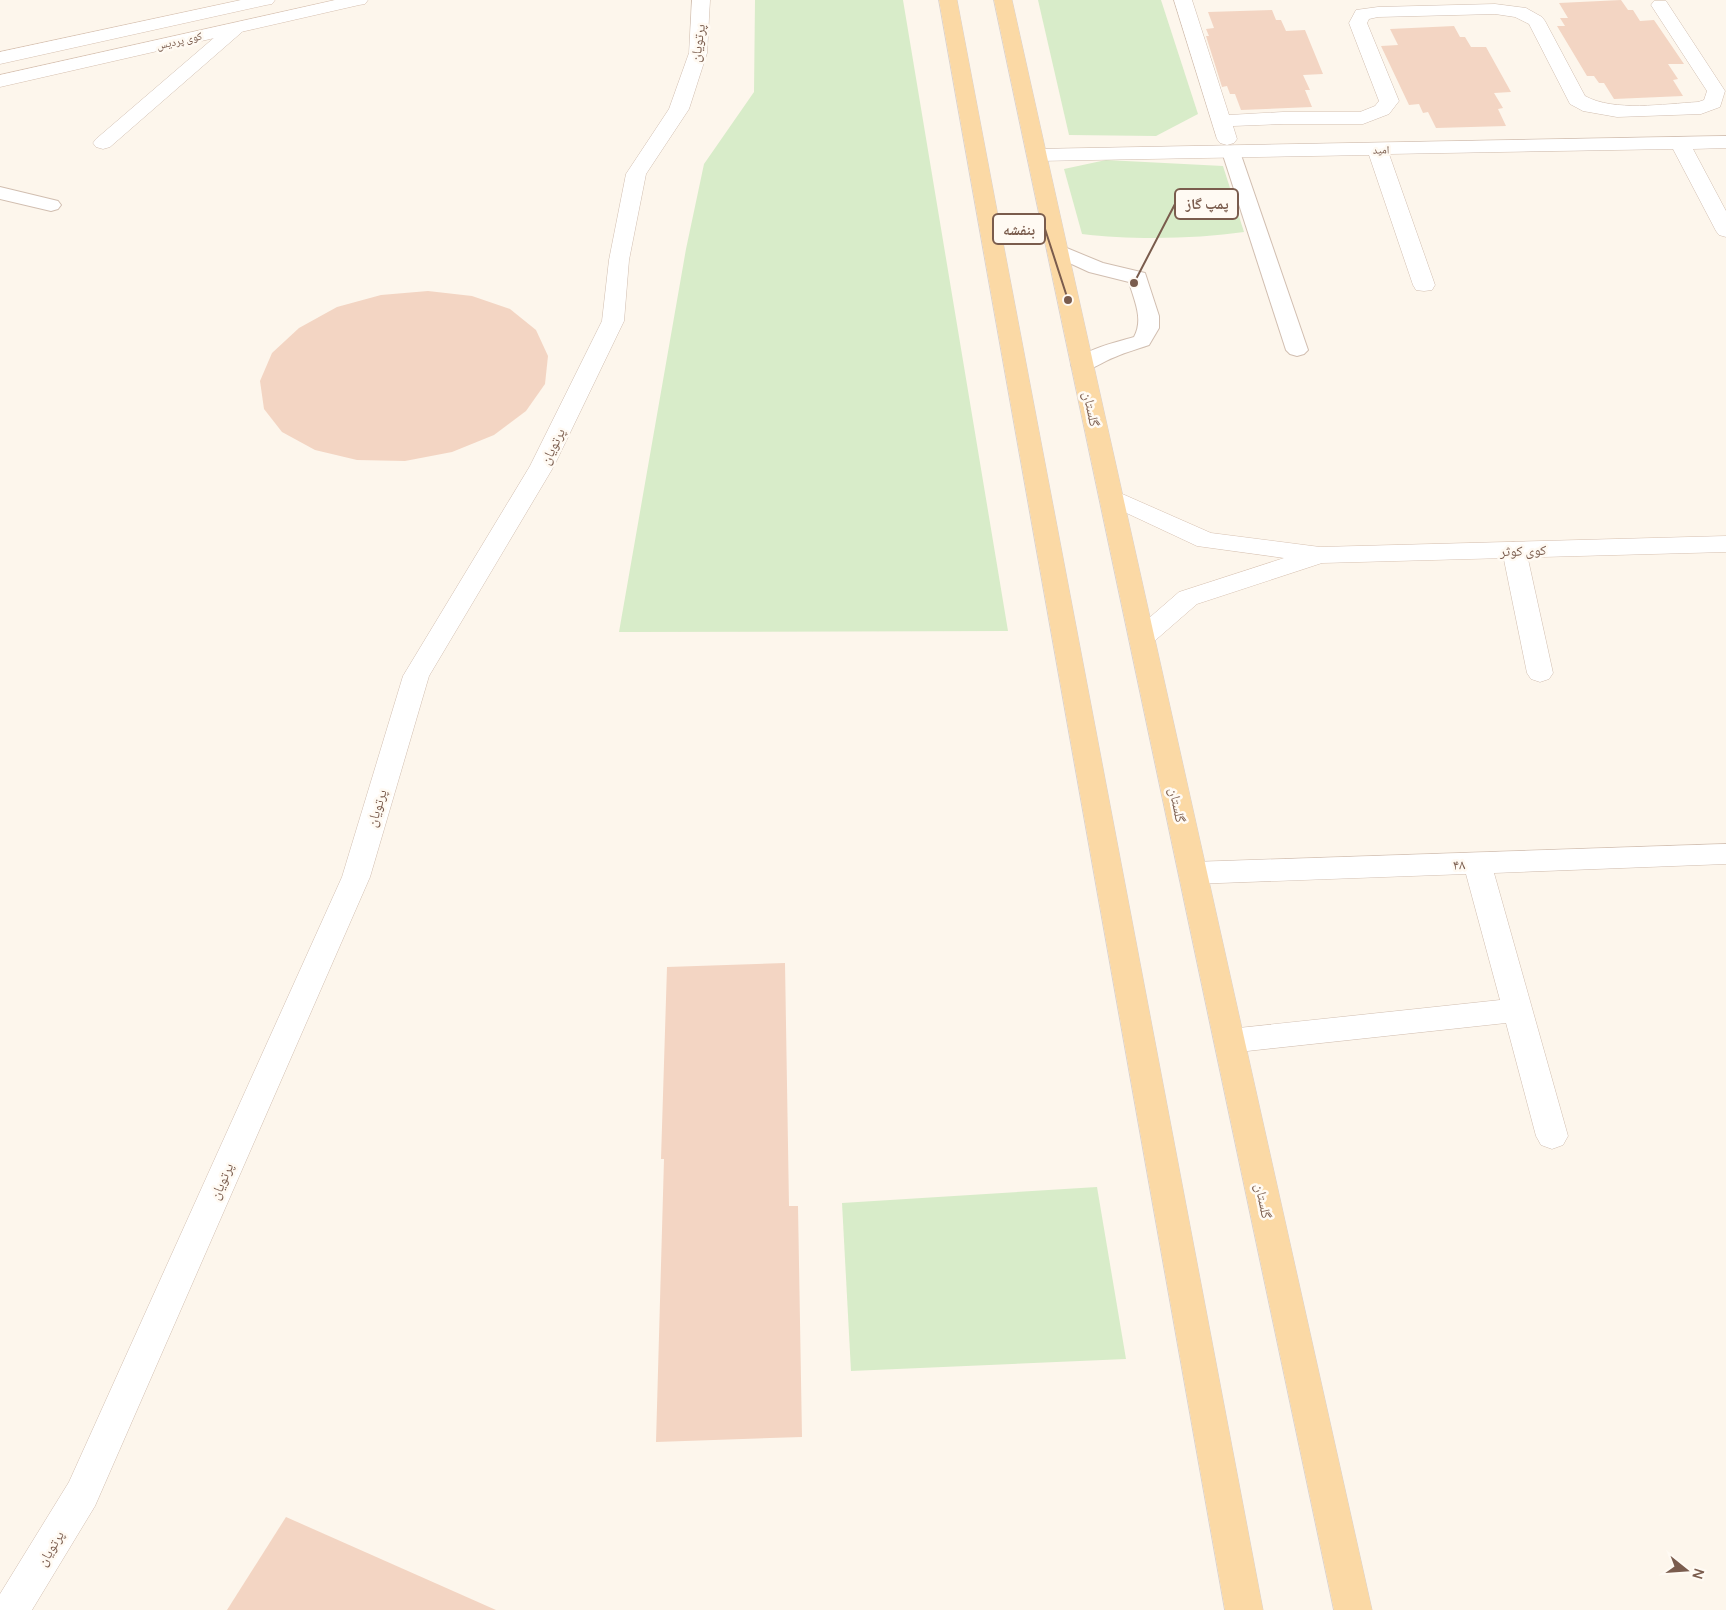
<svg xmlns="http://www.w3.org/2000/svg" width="1726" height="1610" viewBox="0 0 1726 1610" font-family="Manrope,'Noto Naskh Arabic',sans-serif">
  <rect width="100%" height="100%" fill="#fdf6ec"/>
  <g fill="#d8ecc9">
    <polygon points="755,0 903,0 1008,631 619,632 686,249 704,164 754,92"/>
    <polygon points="1038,0 1161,0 1198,114 1156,136 1069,135"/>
    <path d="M1106 160 1223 166 1244 232C1196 239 1131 240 1082 234L1064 169Z"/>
    <polygon points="1097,1187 1126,1359 851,1371 842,1203"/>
  </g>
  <g fill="#f3d5c3">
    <polygon points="1621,0 1628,10 1633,10 1640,21 1654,20 1684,64 1668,64 1678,79 1673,80 1683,96 1614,99 1604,83 1599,83 1594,76 1587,76 1557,26 1565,26 1560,18 1568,18 1559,3"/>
    <polygon points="1272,10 1276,20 1281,20 1286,31 1305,30 1323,74 1303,75 1310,90 1305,90 1312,107 1241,110 1235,94 1230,94 1227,86 1222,87 1206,36 1209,36 1206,29 1214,28 1208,12"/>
    <polygon points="1454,26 1460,37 1465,37 1471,47 1486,47 1511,92 1494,93 1503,108 1498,109 1506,126 1436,128 1428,112 1423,113 1419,104 1409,105 1381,46 1398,45 1390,29"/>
    <polygon points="428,291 472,296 510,309 536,330 548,356 545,384 526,411 494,435 452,452 405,461 357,460 315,450 282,432 264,409 260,381 272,353 299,328 337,307 381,295"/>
    <polygon points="785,963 789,1206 798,1206 802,1437 656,1442 664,1159 661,1159 667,967"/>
    <polygon points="286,1517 496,1610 227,1610"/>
  </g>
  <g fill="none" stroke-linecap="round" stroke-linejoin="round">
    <g stroke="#d1beb0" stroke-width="2">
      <g id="lane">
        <polygon points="1231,146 1238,148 1240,152 1308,350 1304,354 1297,356 1290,354 1286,350 1222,152 1224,148"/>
        <polygon points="0,187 58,201 61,205 58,209 51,211 0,199"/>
        <path d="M1057 244 1103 263 1145 273 1159 316V328L1149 345C1138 349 1126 352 1115 357 1101 362 1090 373 1074 370L1071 365C1081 350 1117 342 1134 337 1144 319 1134 300 1129 282L1089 272 1050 254 1047 250 1050 246Z"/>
      </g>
    </g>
    <g stroke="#d1beb0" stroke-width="1">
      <g id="street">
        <polygon points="692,0 710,0 707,53 689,109 646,174 629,260 624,321 554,466 429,676 370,877 95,1506 32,1610 0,1610 0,1594 69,1482 342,877 403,676 530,466 602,321 609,260 626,174 669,109 689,53"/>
        <path d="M1174 0H1192L1229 115 1283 112H1360L1375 106 1379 101 1349 23 1356 10 1378 7 1495 4 1526 8 1542 17 1545 21 1585 96C1614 112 1664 104 1698 102L1704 100 1707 91 1651 5 1654 1H1666L1725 91 1720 107 1701 114 1617 117 1583 111 1570 104 1529 24 1515 17 1495 14 1378 17 1369 19 1367 23 1399 101 1389 114 1363 124H1283L1233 126 1237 139 1234 143 1227 145 1220 143 1217 139Z"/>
        <polygon points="236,23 242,24 245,28 242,32 110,147 103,149 96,147 93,143 96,139 230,24"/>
        <polygon points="1726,136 1726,148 1693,149 1726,211 1726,237 1719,235 1716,231 1673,149 1389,154 1435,285 1432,290 1424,291 1416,290 1413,285 1369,155 1037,161 1030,159 1027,155 1030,151 1037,149"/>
        <polygon points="1514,542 1523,544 1526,550 1553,673 1549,679 1540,682 1531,679 1527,673 1502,550 1505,544"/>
        <polygon points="1726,844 1726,864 1494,873 1568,1136 1563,1145 1552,1149 1541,1145 1536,1136 1506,1023 1229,1053 1218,1050 1214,1041 1218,1032 1229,1029 1500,1000 1466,874 1193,884 1183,881 1179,873 1183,865 1193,862"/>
      </g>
    </g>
    <g stroke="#d6c0b0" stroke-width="1">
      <g id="secondary">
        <polygon points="241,0 275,0 272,4 266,5 0,64 0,52"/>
        <polygon points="335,0 368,0 365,4 359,5 0,87 0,75"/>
        <polygon points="1111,489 1211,533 1320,547 1726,536 1726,552 1322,563 1197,604 1151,644 1142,647 1133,644 1129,638 1133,632 1179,592 1284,558 1197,546 1103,502 1099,497 1103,492"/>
      </g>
    </g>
    <g stroke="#dad1cd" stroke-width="1">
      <g id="primary">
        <polygon points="939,0 957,0 1263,1610 1225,1610"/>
        <polygon points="994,0 1012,0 1372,1610 1334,1610"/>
      </g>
    </g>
    <use href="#lane" fill="#fff" fill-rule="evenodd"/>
    <use href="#street" fill="#fff" fill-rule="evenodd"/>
    <use href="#secondary" fill="#fff" fill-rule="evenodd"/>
    <use href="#primary" fill="#fbd9a5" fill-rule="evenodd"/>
  </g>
  <g text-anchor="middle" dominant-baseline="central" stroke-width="5" stroke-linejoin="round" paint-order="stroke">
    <g font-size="11" fill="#7a5c4d" stroke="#fffaf3">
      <text transform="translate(179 40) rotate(-13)">کوی پردیس</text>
      <text transform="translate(1381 149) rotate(-1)">امید</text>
    </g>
    <g font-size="14" fill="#7a5c4d" stroke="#fffaf3">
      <text transform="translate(697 43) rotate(-82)">پرتویان</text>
      <text transform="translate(1092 409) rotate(78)">گلستان</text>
      <text transform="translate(552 446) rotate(-64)">پرتویان</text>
      <text transform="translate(1523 550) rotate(-2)">کوی کوثر</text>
      <text transform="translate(1178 805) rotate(78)">گلستان</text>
      <text transform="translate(376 808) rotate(-73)">پرتویان</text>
      <text transform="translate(1459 864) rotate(-2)">۴۸</text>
      <text transform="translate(221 1181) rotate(-66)">پرتویان</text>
      <text transform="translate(1264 1201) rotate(78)">گلستان</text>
      <text transform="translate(50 1548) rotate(-59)">پرتویان</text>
    </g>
  </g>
  <path fill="none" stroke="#7a5c4d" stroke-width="2" d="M1134 283L1175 204M1068 300L1045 229"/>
  <g fill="#7a5c4d" stroke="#fffaf3" stroke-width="2">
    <circle cx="1134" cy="283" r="5"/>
    <circle cx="1068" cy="300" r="5"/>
  </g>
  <g fill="#fffaf3" stroke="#7a5c4d" stroke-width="2">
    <rect x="1175" y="189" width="63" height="30" rx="5"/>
    <rect x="993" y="214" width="52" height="30" rx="5"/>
  </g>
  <g font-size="15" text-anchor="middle" font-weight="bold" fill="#7a5c4d">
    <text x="1207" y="209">پمپ گاز</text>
    <text x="1019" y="235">بنفشه</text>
  </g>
  <g transform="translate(1686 1570) rotate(107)" stroke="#fffaf3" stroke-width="4" paint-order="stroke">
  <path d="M0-4L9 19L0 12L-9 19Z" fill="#7a5c4d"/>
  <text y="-8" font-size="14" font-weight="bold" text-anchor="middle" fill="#7a5c4d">N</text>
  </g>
</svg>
